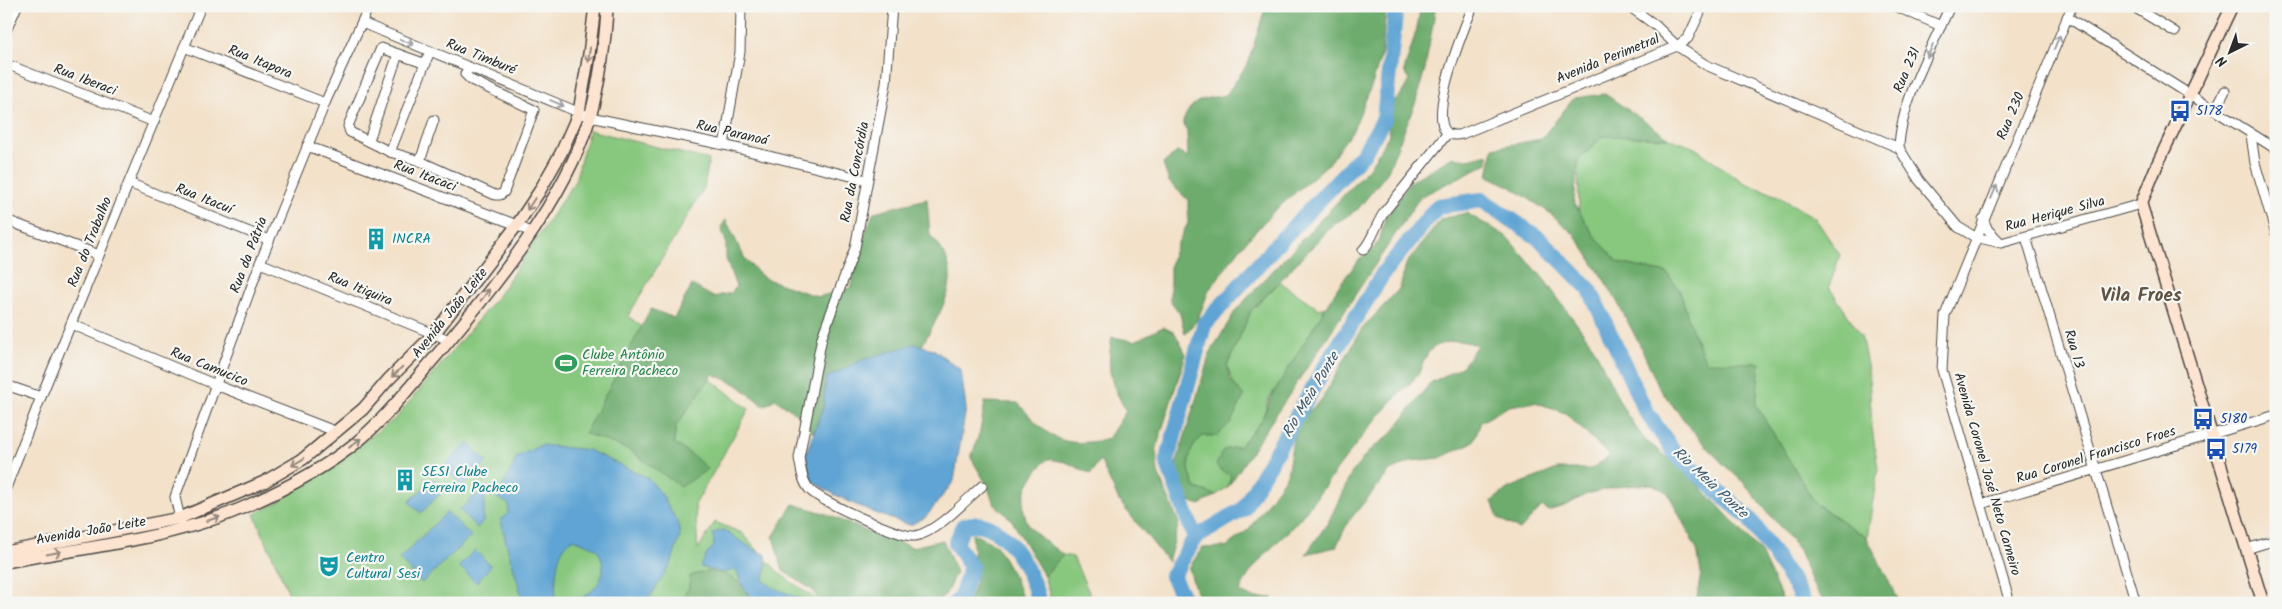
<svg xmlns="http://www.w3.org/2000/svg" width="2282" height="609" viewBox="0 0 2282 609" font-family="Kalam,sans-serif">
  <rect width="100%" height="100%" fill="#f6f6f2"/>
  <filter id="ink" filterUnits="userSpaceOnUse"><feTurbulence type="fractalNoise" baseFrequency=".02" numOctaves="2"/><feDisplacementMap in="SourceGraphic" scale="10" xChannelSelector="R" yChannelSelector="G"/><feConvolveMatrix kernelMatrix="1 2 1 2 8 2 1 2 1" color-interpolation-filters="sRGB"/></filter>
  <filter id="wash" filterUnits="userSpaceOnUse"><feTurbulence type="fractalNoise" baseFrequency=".0096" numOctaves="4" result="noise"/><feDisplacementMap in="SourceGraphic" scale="20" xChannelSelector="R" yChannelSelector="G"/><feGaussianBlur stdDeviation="1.12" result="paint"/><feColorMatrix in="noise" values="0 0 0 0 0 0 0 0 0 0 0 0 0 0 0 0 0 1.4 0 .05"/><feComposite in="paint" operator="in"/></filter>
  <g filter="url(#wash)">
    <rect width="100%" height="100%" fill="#f3e1c9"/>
    <g fill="#87c77e" stroke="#597954">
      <polygon points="589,130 709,160 704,188 628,316 749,409 695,505 698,549 715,522 742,533 779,573 821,603 293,603 254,514 279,502 396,418 498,296 575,181"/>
      <polygon points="1602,136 1669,138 1695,148 1743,182 1778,196 1815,218 1840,255 1829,287 1861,335 1869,375 1872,428 1878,469 1867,538 1815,503 1756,405 1706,363 1667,273 1619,263 1593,234 1579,212 1578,161"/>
      <polygon points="1280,282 1319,309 1326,307 1294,363 1269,398 1262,420 1240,446 1232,448 1220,470 1232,474 1228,487 1216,495 1196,488 1191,480 1188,462 1193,445 1244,396 1233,383 1227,366 1251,311"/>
      <polygon points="1063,555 1073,557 1094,603 1052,603 1044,576"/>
    </g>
    <g fill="#6dac6d" stroke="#4c6c4c">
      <path d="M1266 6H1386L1382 52 1373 82 1353 130 1327 165 1274 211 1242 246 1209 290 1198 319 1185 334 1180 314 1170 300V265L1176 246 1188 223V200L1169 182 1163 164 1177 152 1188 157 1187 132 1183 122C1191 98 1204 99 1226 95L1248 63Z"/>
      <path d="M1420 6H1436L1425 69 1416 101 1387 173 1358 209 1333 225 1251 311 1227 366 1230 380 1244 396 1231 422 1217 436H1203C1186 450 1185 468 1196 488L1216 495 1200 505 1180 498 1176 465 1210 353 1236 310 1369 168 1390 133 1387 126 1385 109 1400 96 1409 81 1404 71C1410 49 1419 29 1420 6Z"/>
      <polygon points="1605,94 1669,138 1602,136 1578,161 1574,203 1593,234 1619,263 1667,273 1680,291 1693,333 1706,362 1760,363 1756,405 1815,503 1867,538 1900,603 1825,603 1813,585 1799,550 1743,482 1722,463 1691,429 1659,388 1641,347 1613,294 1575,235 1550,213 1511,187 1488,176 1493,148 1541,139 1574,98"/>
      <polygon points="1488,154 1488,163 1420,197 1228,487 1231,475 1220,470 1216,465 1223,450 1240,446 1262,420 1272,395 1340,284 1360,259 1374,248 1381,235 1385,219 1411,181 1453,157 1468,159"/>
      <path d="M927 199 930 235C969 275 943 305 922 346L826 378 823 409 813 433 792 410 775 399 764 406 736 384 713 374 676 426 674 443 692 455 708 469 681 487 629 450 585 433 651 309 674 318 692 285 713 297 731 293 736 287 726 259V242L721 227 726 220 745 259 764 278 818 297 850 288 865 233 874 212Z"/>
      <path d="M1466 213 1506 236 1543 278 1593 346 1625 412 1645 440 1679 466 1714 501 1760 551 1784 603H1696L1701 573 1697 550 1668 493 1652 484 1615 487 1587 494 1567 505 1548 511 1542 506 1520 530 1498 518 1492 501 1507 489 1557 469H1591L1610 456 1565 413 1535 402 1509 406 1481 422 1473 442 1440 458 1413 461 1390 471 1348 522 1336 547 1306 554 1329 521 1351 474 1369 451 1392 433 1430 383 1463 366 1477 345C1464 340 1449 340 1436 346 1424 352 1423 368 1416 377 1410 384 1403 390 1397 396 1361 433 1334 476 1302 516 1282 541 1251 561 1240 592L1254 598H1272L1273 603H1199L1189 568 1202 548 1226 547 1249 529 1287 475 1293 439 1303 417 1322 399 1361 330 1400 288 1406 264 1441 219Z"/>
      <path d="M1163 327 1175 333 1186 354 1156 449 1158 473 1179 523 1168 562 1119 501 1100 460 1091 474 1066 462 1048 459C1030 476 1016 499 1028 524 1031 532 1055 548 1063 555L1044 576 1011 519 994 504 987 485 971 458 980 431 985 402 1018 403C1049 438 1060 449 1108 439L1126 411C1110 381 1106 372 1112 337L1135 341Z"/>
      <path d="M793 504 824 513 864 530 912 547 943 540 956 572C947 590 947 603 924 603 917 603 913 603 908 599L902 603H833L817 598 811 589 783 571 773 537Z"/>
      <polygon points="972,533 996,545 1015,578 1024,603 968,603 976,581"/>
      <path d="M706 571C728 573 744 580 751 603H680L689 587 690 576Z"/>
    </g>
    <g fill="#5fa4d4" stroke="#456880">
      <path d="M914 344 933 349 961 370 966 408 954 481 926 517 910 525C874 514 840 500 809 479L806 453 823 409 826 378 862 360Z"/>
      <polygon points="468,443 487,462 463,486 443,467"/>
      <path d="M541 445 588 450 648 478 660 492 678 523 680 536 671 564 646 603H571C597 593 613 573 596 548L573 539C554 550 556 580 555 599L558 603H523C517 575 506 549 501 520L508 513 509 504 497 498 517 457Z"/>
      <polygon points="433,479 444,490 421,513 409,502"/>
      <polygon points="476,494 485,495 483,522 477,528 460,510"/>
      <polygon points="447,512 471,536 422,583 399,559"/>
      <polygon points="723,530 753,549 766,555 767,565 763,580 772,587 810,603 755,603 743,587 736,569 724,573 700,567 707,554 714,546 713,533"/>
      <polygon points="475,550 491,566 476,583 459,566"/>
    </g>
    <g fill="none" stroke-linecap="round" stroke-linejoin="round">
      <g stroke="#5fa4d4" stroke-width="16">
        <polyline points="1195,538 1167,462 1204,325 1278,243 1363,154 1384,119 1396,6"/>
        <path d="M955 603 960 599 971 567 956 544 963 526C1003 513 1032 571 1039 603"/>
        <polyline points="1186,603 1172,576 1195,538 1243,509 1325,367 1384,272 1438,206 1482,200 1540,239 1590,290 1645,410 1677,456 1749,518 1794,584 1804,603"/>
      </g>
    </g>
  </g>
  <g filter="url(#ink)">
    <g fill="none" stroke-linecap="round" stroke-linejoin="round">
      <g stroke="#494643" stroke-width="11">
        <g id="street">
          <path d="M892 6 886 84 855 248 822 337 799 458C801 468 802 482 810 490 820 501 901 538 915 536 936 533 966 500 982 486"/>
          <path d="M1473 6C1466 24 1413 148 1462 134L1677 46 1706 65 1899 148 1919 180 1958 227 1975 237 2001 243 2141 204"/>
          <polyline points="1629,6 1655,25 1677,46 1688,38 1703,6"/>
          <polyline points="1895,6 1941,26"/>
          <polyline points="2132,6 2175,32"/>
          <polyline points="2067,17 2276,149"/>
          <polyline points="362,23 590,117 724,145 867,180"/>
          <polyline points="6,31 17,6"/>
          <polyline points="184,47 325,103"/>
          <polyline points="430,51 390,152 420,161 495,195 500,195 504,192 534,110 471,80 465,74 469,67"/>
          <polyline points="6,64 154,122"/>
          <polyline points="2215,110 2225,91"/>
          <polyline points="2251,135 2255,163 2276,234"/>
          <polyline points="369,140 398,54"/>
          <polyline points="724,145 740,52 741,6"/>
          <polyline points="307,146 517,225 532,233"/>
          <path d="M1899 148C1900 104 1932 47 1950 6"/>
          <polyline points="390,152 350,132 348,126 381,48 426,64"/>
          <polyline points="420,161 434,120"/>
          <polyline points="129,183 269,240"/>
          <polyline points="1983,219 1988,230 1999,241"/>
          <polyline points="6,220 99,255"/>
          <polyline points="2026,237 2136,603"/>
          <path d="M1363 250C1373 240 1376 223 1385 211L1447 134"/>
          <polyline points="260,263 449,340"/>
          <polyline points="71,324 216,385 337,432"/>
          <polyline points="6,385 41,397"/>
          <polyline points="6,488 41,397 201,6"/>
          <polyline points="1981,504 2276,415"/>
          <polyline points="181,523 175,497 260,263 325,103 369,6"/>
          <polyline points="2246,549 2276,540"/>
          <polyline points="2010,603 1942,370 1945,315 2072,6"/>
        </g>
      </g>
      <g stroke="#494643" stroke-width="14">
        <g id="secondary">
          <polyline points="2232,6 2157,165 2141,204 2263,603"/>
          <polyline points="6,552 180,518 264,482 303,459 363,409 388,380 434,334 517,225 539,192 561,153 579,112 589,54 595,6"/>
          <path d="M6 562C86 547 175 539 249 505 287 488 325 468 357 442 387 417 411 385 436 356 492 290 565 201 590 117 599 85 606 39 607 6"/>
        </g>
      </g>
      <use href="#street" stroke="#fff" stroke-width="9"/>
      <use href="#secondary" stroke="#fde4d0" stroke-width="11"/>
    </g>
    <defs><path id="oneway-shaft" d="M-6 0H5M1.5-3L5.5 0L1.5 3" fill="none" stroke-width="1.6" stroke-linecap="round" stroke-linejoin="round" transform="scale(1.25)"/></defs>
    <g stroke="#a0a0a0">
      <use href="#oneway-shaft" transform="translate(407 42) rotate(22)"/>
      <use href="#oneway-shaft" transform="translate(2057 42) rotate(-67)"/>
      <use href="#oneway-shaft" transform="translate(1930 51) rotate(113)"/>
      <use href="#oneway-shaft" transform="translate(557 103) rotate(22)"/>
      <use href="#oneway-shaft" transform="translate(1994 192) rotate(-67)"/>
    </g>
    <g stroke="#94887e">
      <use href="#oneway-shaft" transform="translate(589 55) rotate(98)"/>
      <use href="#oneway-shaft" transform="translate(531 204) rotate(123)"/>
      <use href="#oneway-shaft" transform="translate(485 295) rotate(-53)"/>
      <use href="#oneway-shaft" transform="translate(397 372) rotate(135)"/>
      <use href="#oneway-shaft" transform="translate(355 443) rotate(-38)"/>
      <use href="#oneway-shaft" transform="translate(298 462) rotate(149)"/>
      <use href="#oneway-shaft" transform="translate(213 519) rotate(-18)"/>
      <use href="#oneway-shaft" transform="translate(54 553) rotate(-11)"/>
    </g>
  </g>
  <defs>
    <g id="bus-bare" transform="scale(1.725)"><path d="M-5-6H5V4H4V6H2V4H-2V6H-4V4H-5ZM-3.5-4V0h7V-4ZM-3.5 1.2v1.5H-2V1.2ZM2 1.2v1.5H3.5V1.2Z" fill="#1a4fb4" stroke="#f6f6f2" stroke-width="2.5" paint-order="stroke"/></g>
    <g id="building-bare" transform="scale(1.725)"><path d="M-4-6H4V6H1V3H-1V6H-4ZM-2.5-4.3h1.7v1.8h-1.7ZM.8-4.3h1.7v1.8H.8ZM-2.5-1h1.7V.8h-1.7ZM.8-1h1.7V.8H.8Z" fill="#0f9aa8" stroke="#f6f6f2" stroke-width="2.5" paint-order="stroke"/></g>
    <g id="stadium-bare" transform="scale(1.725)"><path d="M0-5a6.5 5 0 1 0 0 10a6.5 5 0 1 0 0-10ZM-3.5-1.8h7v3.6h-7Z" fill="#2e9e5b" stroke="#f6f6f2" stroke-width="2.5" paint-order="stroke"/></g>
    <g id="theatre-bare" transform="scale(1.725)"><path d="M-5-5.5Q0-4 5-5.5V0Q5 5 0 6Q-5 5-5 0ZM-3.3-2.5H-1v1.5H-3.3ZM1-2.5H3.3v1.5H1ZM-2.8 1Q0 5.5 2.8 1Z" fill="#0f9aa8" stroke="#f6f6f2" stroke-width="2.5" paint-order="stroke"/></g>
  </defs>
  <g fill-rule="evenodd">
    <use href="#bus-bare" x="2180" y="111"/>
    <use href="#building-bare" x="376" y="239"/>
    <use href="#stadium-bare" x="566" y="363"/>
    <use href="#bus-bare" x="2203" y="419"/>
    <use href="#bus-bare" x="2216" y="449"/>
    <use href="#building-bare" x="405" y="480"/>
    <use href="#theatre-bare" x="329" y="566"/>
  </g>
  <g text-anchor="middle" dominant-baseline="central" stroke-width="4.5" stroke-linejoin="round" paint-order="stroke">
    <g font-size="14" fill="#2b2b2b" stroke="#f6f6f2">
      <text transform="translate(481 57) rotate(22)">Rua Timburé</text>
      <text transform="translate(1608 59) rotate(-22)">Avenida Perimetral</text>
      <text transform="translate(260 62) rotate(22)">Rua Itapora</text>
      <text transform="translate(1907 70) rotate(-67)">Rua 231</text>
      <text transform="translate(85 80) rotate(21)">Rua Iberaci</text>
      <text transform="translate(2011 116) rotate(-67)">Rua 230</text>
      <text transform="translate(732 133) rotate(13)">Rua Paranoá</text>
      <text transform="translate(855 172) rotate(-79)">Rua da Concórdia</text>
      <text transform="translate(425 176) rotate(21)">Rua Itacaci</text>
      <text transform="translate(204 199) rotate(22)">Rua Itacuí</text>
      <text transform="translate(2055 214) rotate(-15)">Rua Herique Silva</text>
      <text transform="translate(90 242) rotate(-68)">Rua do Trabalho</text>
      <text transform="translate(249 255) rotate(-69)">Rua da Pátria</text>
      <text transform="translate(360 289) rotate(22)">Rua Itiquira</text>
      <text transform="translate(450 313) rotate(-51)">Avenida João Leite</text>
      <text transform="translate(2074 349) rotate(73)">Rua 13</text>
      <text transform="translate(209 367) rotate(22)">Rua Camucico</text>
      <text transform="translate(2096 455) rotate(-17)">Rua Coronel Francisco Froes</text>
      <text transform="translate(1987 474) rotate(74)">Avenida Coronel José Neto Carneiro</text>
      <text transform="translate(91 531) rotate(-10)">Avenida João Leite</text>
    </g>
    <g font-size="14" fill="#164399" stroke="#f6f6f2" text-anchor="start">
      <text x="2196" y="111">5178</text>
      <text x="2220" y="419">5180</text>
      <text x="2232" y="449">5179</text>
    </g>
    <g font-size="14" fill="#0d838f" stroke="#f6f6f2" text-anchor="start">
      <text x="392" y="239">INCRA</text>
      <text x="422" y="472">SESI Clube<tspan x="422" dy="16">Ferreira Pacheco</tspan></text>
      <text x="346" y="558">Centro<tspan x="346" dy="16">Cultural Sesi</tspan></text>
    </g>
    <g font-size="14" fill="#27864d" stroke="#f6f6f2" text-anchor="start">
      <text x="582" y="355">Clube Antônio<tspan x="582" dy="16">Ferreira Pacheco</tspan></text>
    </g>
    <g font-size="15" font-style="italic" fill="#405b6f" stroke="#f6f6f2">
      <text transform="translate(1311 395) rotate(-59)">Rio Meia Ponte</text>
      <text transform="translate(1710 483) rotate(43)">Rio Meia Ponte</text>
    </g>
    <g font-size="19" font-weight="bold" fill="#615344" stroke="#f6f6f2">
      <text x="2141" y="296">Vila Froes</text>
    </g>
  </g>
  <rect width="2282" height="609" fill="none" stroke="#f6f6f2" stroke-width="25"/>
  <g transform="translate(2230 52) rotate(222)" stroke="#f6f6f2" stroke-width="4" paint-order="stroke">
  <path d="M0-4L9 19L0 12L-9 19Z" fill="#2b2b2b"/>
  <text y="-8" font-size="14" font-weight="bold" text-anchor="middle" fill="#2b2b2b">N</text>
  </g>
</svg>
